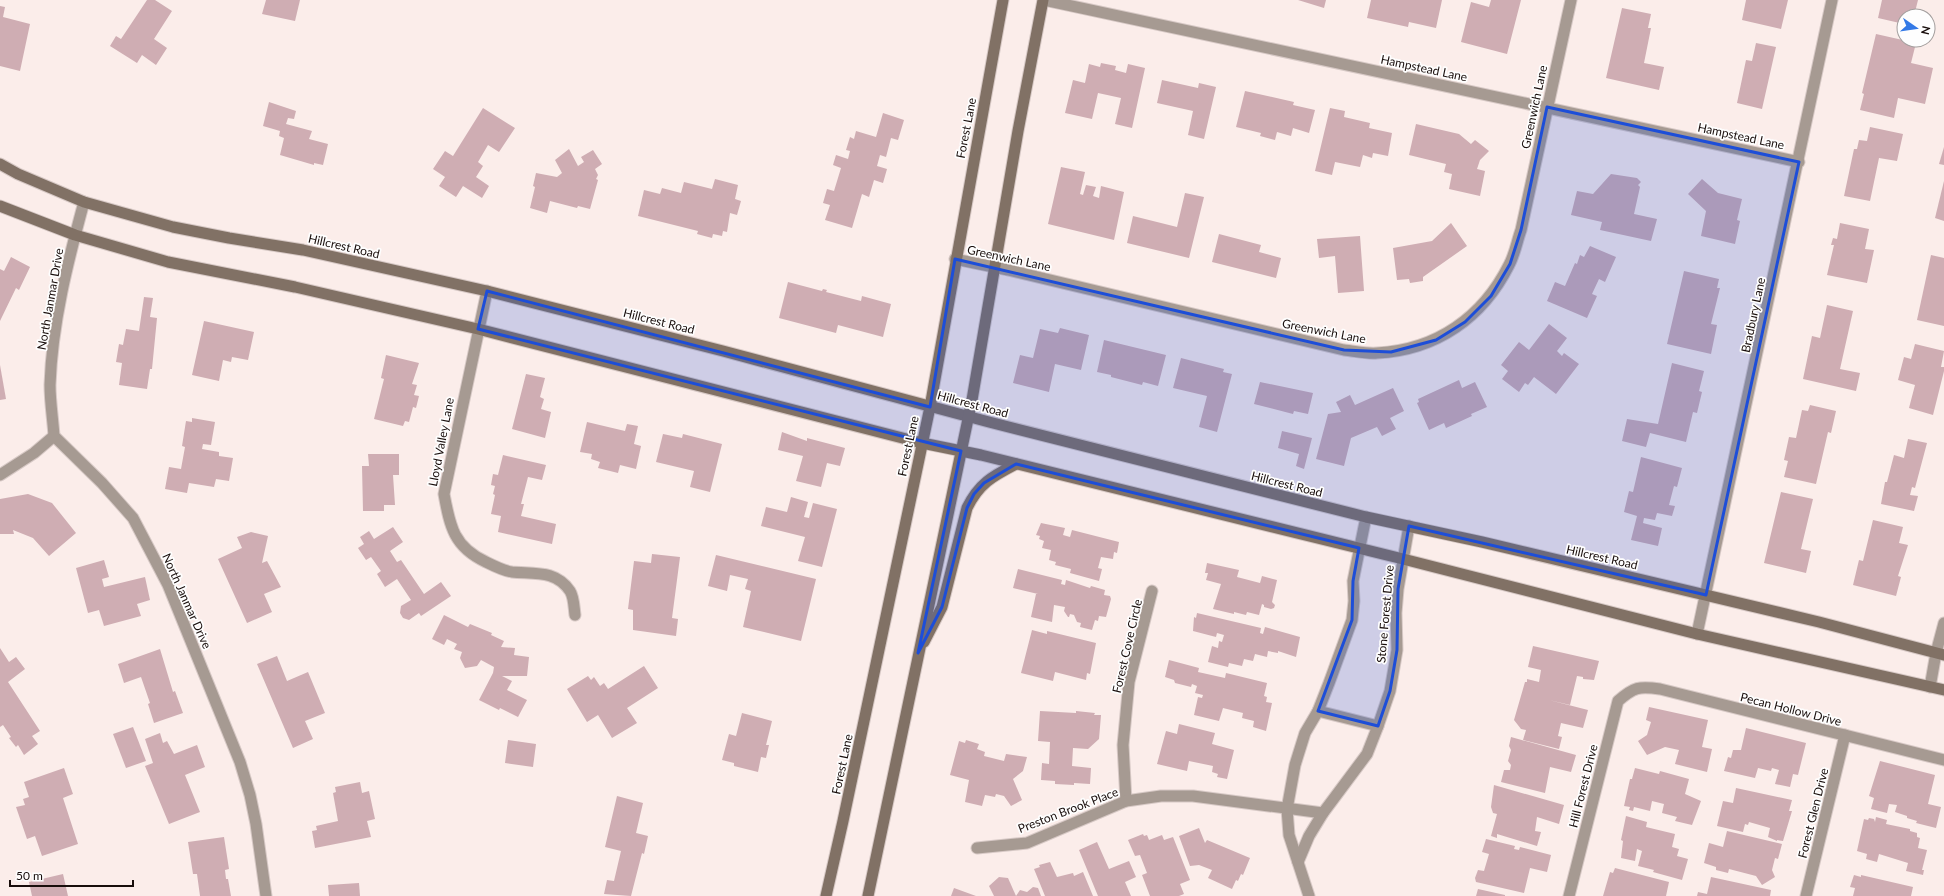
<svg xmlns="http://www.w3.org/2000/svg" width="1944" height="896" viewBox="0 0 1944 896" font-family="Lato,sans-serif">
  <rect width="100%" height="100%" fill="#fbedea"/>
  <g fill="#cfadb3">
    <polygon points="147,0 155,0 172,11 154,39 167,48 156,65 142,55 137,63 110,46 116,36 121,39"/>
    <polygon points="266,0 300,0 295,21 262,14"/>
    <polygon points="1298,0 1326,0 1324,8"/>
    <polygon points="1371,0 1442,0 1436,28 1409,22 1408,27 1367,18"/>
    <polygon points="1491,0 1521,0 1507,54 1461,42 1471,2 1489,7"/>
    <polygon points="1746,0 1788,0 1781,29 1742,20"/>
    <polygon points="1882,0 1918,0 1914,16 1904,16 1904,24 1878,18"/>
    <polygon points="0,6 5,7 3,17 30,24 20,71 0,66"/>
    <polygon points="1622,8 1651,14 1648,28 1651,28 1644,63 1664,67 1659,90 1606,78"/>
    <polygon points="1876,34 1916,43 1911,63 1933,68 1925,104 1898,98 1894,118 1860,110 1864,94 1862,93"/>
    <polygon points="1756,43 1776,47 1762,109 1737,103 1746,60 1752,61"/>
    <polygon points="1101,63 1116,66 1115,70 1126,73 1128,64 1145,68 1132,128 1115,124 1121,98 1098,93 1092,119 1065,113 1073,80 1085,83 1089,64 1100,67"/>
    <polygon points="1162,80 1198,88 1199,83 1216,87 1204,139 1188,135 1193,111 1157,103"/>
    <polygon points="1245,91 1294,102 1293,105 1315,110 1309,133 1293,128 1291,136 1277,132 1275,140 1260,136 1261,133 1236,127"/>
    <polygon points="269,102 296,111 294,119 288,118 286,124 312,131 309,139 328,144 323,165 314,163 314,165 280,155 284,138 279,136 280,131 263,126"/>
    <polygon points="483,108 515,128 499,152 488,145 478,162 483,166 476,177 489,186 482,198 463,186 456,197 439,186 445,177 433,169 445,151 453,156"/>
    <polygon points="1330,108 1345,111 1344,117 1370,123 1369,128 1392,133 1388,156 1373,153 1372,158 1363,155 1360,167 1335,162 1332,175 1315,171"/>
    <polygon points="883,113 904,120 898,140 891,138 886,157 880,155 877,166 887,169 883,183 874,180 869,197 862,194 852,228 825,220 830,205 823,203 827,189 834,191 841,168 833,165 836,155 848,159 850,151 846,150 850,137 854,139 856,131 876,137"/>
    <polygon points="1416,124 1459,134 1471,144 1475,140 1489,151 1480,160 1477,169 1485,171 1480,196 1449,189 1452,174 1444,172 1446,164 1409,155"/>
    <polygon points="1870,127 1903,134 1897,161 1879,158 1870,201 1844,196 1854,149 1857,149 1859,140 1867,141"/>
    <polygon points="1944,147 1944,165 1939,164"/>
    <polygon points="569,149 578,166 584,162 581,157 593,150 602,164 595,169 598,175 596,179 598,180 590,209 578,206 577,208 550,201 547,213 530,208 535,187 533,186 536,173 557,177 562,173 555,160"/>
    <polygon points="1061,167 1085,172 1080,194 1083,195 1086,185 1096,187 1093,196 1099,198 1101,186 1124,192 1114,240 1048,224"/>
    <polygon points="1611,174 1637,178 1641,182 1638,185 1640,187 1634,214 1657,219 1651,241 1600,230 1602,222 1571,215 1577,191 1593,194"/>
    <polygon points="715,179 738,185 735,199 741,201 737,215 730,213 727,232 723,231 722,236 713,234 712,238 697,234 698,231 638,216 644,190 660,194 662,188 681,193 684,182 712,189"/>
    <polygon points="1702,179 1718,193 1742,199 1737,220 1740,221 1735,244 1701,236 1706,211 1688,194"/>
    <polygon points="1944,181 1944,221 1935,218"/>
    <polygon points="1185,193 1204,197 1189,258 1127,243 1133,216 1177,227"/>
    <polygon points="1451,223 1467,246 1423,277 1423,281 1410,283 1409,279 1397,280 1393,248 1432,241"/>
    <polygon points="1840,223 1869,229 1865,249 1874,250 1867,283 1827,275 1834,245 1831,245 1833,238 1837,239"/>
    <polygon points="1219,234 1261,245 1259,252 1281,258 1276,278 1212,262"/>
    <polygon points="1360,236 1364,291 1338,293 1335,256 1319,258 1317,239"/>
    <polygon points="1590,246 1616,257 1605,282 1599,279 1592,294 1597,296 1587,318 1547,301 1555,282 1565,286 1575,263 1577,264 1580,255 1584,257"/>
    <polygon points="1931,255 1944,258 1944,326 1917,320"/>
    <polygon points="11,257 30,267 19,290 16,288 0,321 0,269 4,271"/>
    <polygon points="1684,271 1719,279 1717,288 1720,288 1711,324 1717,325 1711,354 1667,344"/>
    <polygon points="788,282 822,291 823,289 827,290 826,292 861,301 862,296 891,304 883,337 838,325 836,333 779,318"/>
    <polygon points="144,297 153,298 150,317 157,318 152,369 150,369 147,389 119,385 122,363 116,362 119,344 123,345 126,329 139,331"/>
    <polygon points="1827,305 1853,311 1840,369 1860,373 1856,391 1803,379 1812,336 1820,338"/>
    <polygon points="204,321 254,332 248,360 232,357 231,362 223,360 219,381 192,375"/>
    <polygon points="1549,324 1567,338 1557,351 1562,356 1564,353 1579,364 1556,394 1534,377 1528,385 1525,383 1519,392 1502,379 1508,371 1501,365 1519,342 1529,350"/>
    <polygon points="1060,328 1089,335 1081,370 1055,364 1049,392 1013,383 1020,355 1033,358 1040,329 1058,333"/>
    <polygon points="1104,340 1166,355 1158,386 1143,382 1142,385 1111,377 1111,375 1097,372"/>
    <polygon points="1915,344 1944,351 1941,367 1944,367 1944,371 1933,415 1909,408 1915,385 1898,380 1904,357 1911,359"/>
    <polygon points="386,355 419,363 412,384 417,385 414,395 419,396 416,408 413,407 409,422 405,421 403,426 374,419 384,379 381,378"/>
    <polygon points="1181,358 1224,369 1223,372 1232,374 1217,432 1199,427 1207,396 1173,388"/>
    <polygon points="1672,363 1704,371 1699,391 1702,392 1697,413 1693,412 1686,442 1650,433 1646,447 1622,441 1627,419 1658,424"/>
    <polygon points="0,365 6,399 0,400"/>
    <polygon points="526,374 545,378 540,397 544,399 541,409 551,412 545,438 512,429"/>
    <polygon points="1459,380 1462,388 1475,382 1487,407 1471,414 1472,416 1446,428 1444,423 1429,430 1417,403 1419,402 1418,399"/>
    <polygon points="1260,382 1313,393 1308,414 1294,411 1293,414 1254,404"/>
    <polygon points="1393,388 1404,411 1390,418 1396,429 1382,436 1377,427 1351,438 1344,466 1316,459 1328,414 1341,412 1336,402 1350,395 1355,405"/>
    <polygon points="1810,405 1836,411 1831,433 1828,432 1816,484 1784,477 1788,461 1784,460 1789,437 1796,438 1802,410 1808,411"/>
    <polygon points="192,418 215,422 211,445 203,444 202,449 219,452 219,456 233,458 229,481 216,479 214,487 189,483 187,493 165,489 169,467 181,469 185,447 182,446 186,421 192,422"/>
    <polygon points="587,422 625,431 627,424 638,426 634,444 641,446 636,469 620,465 618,473 598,468 600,462 591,459 592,454 580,452"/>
    <polygon points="1282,431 1312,438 1304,469 1296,466 1299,454 1278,448"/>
    <polygon points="782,432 807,441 807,438 845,448 840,466 827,463 821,487 796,481 803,456 778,450"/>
    <polygon points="663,434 682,438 683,434 722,444 710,492 690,487 694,471 656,462"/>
    <polygon points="1908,439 1927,443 1915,488 1912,487 1910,495 1918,496 1914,511 1881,504 1885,482 1887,482 1894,455 1904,458"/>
    <polygon points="368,454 399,454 399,475 393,475 395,505 384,505 384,511 363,511 362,466 369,466"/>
    <polygon points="503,455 546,465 542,480 528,477 521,504 524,504 521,516 556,524 552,544 498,532 501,516 491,514 495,495 493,494 495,486 491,485 493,474 498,475"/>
    <polygon points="1641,457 1682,468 1677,487 1674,486 1669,505 1675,506 1672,516 1657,513 1655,520 1644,518 1643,523 1662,528 1658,546 1631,540 1637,516 1624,512 1629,491 1633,492"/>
    <polygon points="1781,492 1813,499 1801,549 1811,551 1806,573 1764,563"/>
    <polygon points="28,494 52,503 76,533 49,556 33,538 13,530 14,534 0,534 0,499"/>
    <polygon points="791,497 808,502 804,517 809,518 813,503 837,509 822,567 798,561 805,537 761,526 766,507 787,512"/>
    <polygon points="1873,520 1903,527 1899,543 1908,545 1898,576 1901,577 1896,596 1853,585 1859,560 1863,561"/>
    <polygon points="1041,523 1065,528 1063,535 1070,537 1072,530 1119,542 1117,553 1114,552 1113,559 1101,557 1098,568 1102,569 1099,581 1070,573 1071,569 1055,565 1056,562 1049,560 1051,550 1042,548 1044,541 1039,539 1040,536 1036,535"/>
    <polygon points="393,527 403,542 390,551 397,562 401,560 424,594 441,582 451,596 421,616 419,613 409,620 403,618 400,613 401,606 411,600 397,579 385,587 377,574 381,571 371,557 366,560 358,548 364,544 360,537 369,531 374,539"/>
    <polygon points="251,532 268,536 262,563 267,561 281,587 264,594 272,612 247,623 218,559 242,548 237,537"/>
    <polygon points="652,554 680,557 672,618 678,619 676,636 633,630 633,610 628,609 634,561 651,563"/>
    <polygon points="716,555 816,579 801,641 743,627 751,591 745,589 748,579 730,575 727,591 708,586"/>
    <polygon points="104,560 109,577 102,579 104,587 145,577 150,600 137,604 141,616 104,626 99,610 88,613 76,568"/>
    <polygon points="1207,563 1239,570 1237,577 1260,583 1262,576 1277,580 1272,602 1275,605 1274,608 1271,609 1264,607 1264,605 1262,604 1259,615 1247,612 1246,615 1234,612 1234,614 1213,609 1221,584 1206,580 1208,573 1205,573"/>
    <polygon points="1018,569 1062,580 1061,584 1065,585 1066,580 1090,588 1091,586 1105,590 1104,595 1110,596 1111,599 1106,617 1099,616 1098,621 1095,620 1092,630 1080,627 1081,623 1077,622 1074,615 1070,614 1069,617 1068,617 1064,611 1065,607 1054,605 1052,622 1031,617 1036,594 1038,594 1013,588"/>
    <polygon points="1197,613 1261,628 1260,633 1263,634 1265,627 1300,637 1296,657 1278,651 1278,653 1268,651 1267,657 1255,654 1253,661 1244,659 1242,666 1229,663 1228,667 1208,662 1212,646 1218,648 1219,641 1222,642 1224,635 1217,633 1216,637 1193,631 1194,617 1196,618"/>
    <polygon points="444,615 468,627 470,624 492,633 491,635 504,641 501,647 515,648 514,655 529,657 527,676 502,676 512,681 507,690 527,700 518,717 500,708 499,710 479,700 493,673 494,667 481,660 477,666 465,668 460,658 462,652 454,649 457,644 447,639 444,645 432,639"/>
    <polygon points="1032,630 1047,634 1047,631 1096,643 1090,674 1087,673 1086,680 1055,672 1053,681 1021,673"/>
    <polygon points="1533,646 1599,661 1594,680 1583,679 1583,677 1577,676 1570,705 1549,700 1588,710 1583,728 1561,723 1558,736 1562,737 1559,749 1523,740 1526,730 1521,729 1514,720 1525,682 1527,682 1527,679 1539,682 1541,670 1528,667"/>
    <polygon points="0,648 9,662 16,657 25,669 8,682 40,731 32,736 38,744 24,755 18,745 16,747 9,738 11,737 3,725 0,727"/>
    <polygon points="160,649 173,692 175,691 183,713 154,723 148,704 150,703 141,677 124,683 118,664"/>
    <polygon points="277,656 287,681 308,672 325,713 305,721 313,739 293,748 257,664"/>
    <polygon points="1169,660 1199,668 1198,672 1225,678 1226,673 1267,683 1264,696 1267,697 1266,702 1272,703 1266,731 1253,727 1254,721 1242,718 1243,713 1223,708 1219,721 1194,715 1198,697 1202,698 1203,695 1195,693 1197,686 1192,684 1191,687 1175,683 1174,680 1165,677"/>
    <polygon points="644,666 658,688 627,708 637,723 612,738 598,715 587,722 567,689 588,676 591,680 594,677 600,686 604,683 608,689"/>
    <polygon points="1649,707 1708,720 1702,747 1712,749 1707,772 1675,764 1679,750 1665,747 1647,755 1638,741 1647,735 1651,722 1646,720"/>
    <polygon points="1040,711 1076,713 1076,711 1095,713 1094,715 1101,715 1099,739 1088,749 1073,748 1072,766 1091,768 1090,784 1074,783 1074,785 1055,784 1055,781 1041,780 1042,763 1049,764 1050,742 1038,741"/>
    <polygon points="742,713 772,721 766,745 769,745 766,758 761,757 758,772 734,766 734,763 722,760 729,734 736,736"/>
    <polygon points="1179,724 1215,733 1212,744 1234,750 1227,779 1217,777 1218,774 1212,772 1213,766 1189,761 1187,771 1157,764 1166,731 1177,734"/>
    <polygon points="133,727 146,761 126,768 113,734"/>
    <polygon points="1746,728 1806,743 1798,775 1793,774 1790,787 1775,784 1779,770 1772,768 1771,771 1758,768 1755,778 1724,771 1728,757 1731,758 1733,750 1741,750"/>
    <polygon points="160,733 163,743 167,741 174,754 197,745 205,767 185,775 200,812 169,824 145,766 153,763 145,739"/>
    <polygon points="1511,737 1576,755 1571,772 1550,767 1545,793 1501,782 1504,770 1510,770 1511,765 1508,761 1511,750 1509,746"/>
    <polygon points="508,740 536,744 533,767 505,763"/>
    <polygon points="966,740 979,744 977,749 985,752 984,756 1004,761 1006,754 1027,757 1023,771 1013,779 1022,800 1011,806 1004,796 996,794 995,797 985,795 982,806 965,802 969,780 950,775 959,741 965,743"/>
    <polygon points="1880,761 1935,775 1928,804 1941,807 1936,828 1916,823 1917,821 1907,818 1907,816 1895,812 1897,805 1889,804 1887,813 1871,809 1874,798 1869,796"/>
    <polygon points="64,768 73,794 63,798 78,844 42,856 35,836 27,839 16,807 25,805 23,799 29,797 24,782"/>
    <polygon points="1635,768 1659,774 1660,771 1689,779 1685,794 1701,801 1692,825 1675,821 1677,817 1662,813 1664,804 1652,801 1650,811 1634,807 1633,811 1629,810 1630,807 1624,806 1630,779 1632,779"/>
    <polygon points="360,782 362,793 369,791 375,819 367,821 371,837 315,848 312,831 317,830 316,826 338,821 333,793 336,792 335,787"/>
    <polygon points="1494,785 1564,805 1559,824 1537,817 1535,831 1541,832 1537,846 1497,834 1497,838 1491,836 1497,814 1493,813 1491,807"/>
    <polygon points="1736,788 1792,800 1789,811 1792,811 1783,841 1777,840 1777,841 1768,837 1770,828 1749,822 1748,825 1745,824 1743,832 1717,826 1723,801 1733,803"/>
    <polygon points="617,796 643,803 636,833 648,836 644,854 642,853 631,896 604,894 607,880 614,881 621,851 605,847"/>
    <polygon points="1626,816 1647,822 1646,827 1675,834 1672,847 1679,849 1677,856 1688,859 1682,880 1653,872 1654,870 1638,866 1642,851 1637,849 1635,861 1621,858 1623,841 1621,840"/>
    <polygon points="1876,817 1887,820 1886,824 1910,829 1910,831 1917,833 1917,837 1920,838 1918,848 1927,850 1922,870 1924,870 1923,875 1906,871 1908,863 1879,854 1877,862 1866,859 1867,854 1857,851 1864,819 1868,820 1869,818 1874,819 1875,822"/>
    <polygon points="1199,828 1205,843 1207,840 1250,858 1243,875 1241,874 1238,881 1236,880 1232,889 1208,878 1212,870 1199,865 1190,866 1179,836"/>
    <polygon points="1727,831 1782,844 1778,859 1775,858 1772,870 1775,877 1762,885 1756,876 1729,869 1728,873 1716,870 1716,867 1704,863 1709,843 1723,847"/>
    <polygon points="1143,834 1144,836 1147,835 1149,840 1162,835 1164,840 1173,837 1190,880 1180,884 1184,894 1179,896 1150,896 1142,875 1147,873 1140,855 1135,856 1128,840"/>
    <polygon points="224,837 229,869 225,870 226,879 228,879 231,896 200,896 197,874 193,874 188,842"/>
    <polygon points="1486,839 1515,846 1514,849 1519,850 1520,847 1551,855 1547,872 1530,868 1524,893 1476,882 1475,878 1478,870 1484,871 1489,854 1482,852"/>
    <polygon points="1097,842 1109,869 1129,861 1136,877 1125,882 1131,896 1098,896 1079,850"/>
    <polygon points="1050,862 1057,877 1073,873 1074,876 1083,872 1093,896 1045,896 1034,869 1040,867 1039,865"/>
    <polygon points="1615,868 1669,882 1666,896 1603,896 1610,872 1613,873"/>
    <polygon points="63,874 68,896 32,896 29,882"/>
    <polygon points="1854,875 1861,877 1861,875 1913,887 1911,896 1853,896 1855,888 1850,887"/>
    <polygon points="999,877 1008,878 1016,896 994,896 989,886"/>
    <polygon points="1711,877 1771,890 1770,896 1697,896 1698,892 1707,894"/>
    <polygon points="359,883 360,896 329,896 328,885"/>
    <polygon points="1033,887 1038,888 1041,896 1016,896 1020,890 1027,892"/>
    <polygon points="954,888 976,896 951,896"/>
    <polygon points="1478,889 1505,895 1505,896 1476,896"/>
  </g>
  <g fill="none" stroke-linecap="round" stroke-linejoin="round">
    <g stroke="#d7c9c6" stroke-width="13">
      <g id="minor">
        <polyline points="1044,0 1799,162"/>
        <path d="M84 202C68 261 52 323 50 385 50 402 53 420 54 436L102 483 133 518 168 585 240 762 250 795 256 824 266 896"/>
        <path d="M955 259 1008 270 1344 350C1355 351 1366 354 1377 353 1437 350 1483 317 1509 265 1515 254 1517 241 1521 230L1571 0"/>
        <path d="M487 291 444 494C450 527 454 547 486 562 494 566 504 571 512 572 535 574 556 570 570 591 574 597 574 608 575 615"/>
        <polyline points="0,475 34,453 54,436"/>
        <polyline points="1697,634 1832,0"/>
        <polyline points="1930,687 1936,653 1944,623"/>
        <polyline points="1318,711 1378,726"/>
        <polyline points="1126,801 1123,745 1129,682 1152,591"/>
        <polyline points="977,848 1027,843 1126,801 1161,796 1193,796 1323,813"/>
        <polyline points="1298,862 1309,836 1323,813 1367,754 1378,726 1390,691 1397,650 1396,613 1398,589 1409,526"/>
        <polyline points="1309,896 1289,835 1287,809 1295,765 1305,733 1318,711 1329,683 1352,620 1354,601 1353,581 1366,517"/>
        <path d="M1569 896 1618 701C1634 687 1639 686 1660 689L1944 760"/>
        <polyline points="1806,896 1845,735"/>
      </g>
    </g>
    <g stroke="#d7c9c6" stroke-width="13">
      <g id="secondary">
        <polyline points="0,164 18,174 84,202 173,227 229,238 303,250 487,291 723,351 989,422 1366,517 1482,542 1819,622 1944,655"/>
        <polyline points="0,206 75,235 168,262 295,287 478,329 922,443 981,455 1403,559 1697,634 1944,690"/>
        <path d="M924 642 942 607 967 508C979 483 993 476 1016 464"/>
        <polyline points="826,896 843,821 930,407 1003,0"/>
        <polyline points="868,896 972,400 1018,131 1043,0"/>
      </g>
    </g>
    <use href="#minor" stroke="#a69a92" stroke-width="11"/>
    <use href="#secondary" stroke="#817165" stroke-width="11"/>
  </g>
  <path fill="#1d4ed8" fill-opacity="0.2" stroke="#1d4ed8" stroke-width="3" stroke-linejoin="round" d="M1547 107 1799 162 1706 595 1409 526 1398 589 1397 650 1390 691 1378 726 1318 711 1352 620 1353 581 1359 548 1016 464 984 483 974 494 967 508 942 607 918 653 961 451 478 329 487 291 930 407 955 259 1344 350 1391 352 1436 340 1465 322 1491 296 1510 264 1521 230Z"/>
  <g text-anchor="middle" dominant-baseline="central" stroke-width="3.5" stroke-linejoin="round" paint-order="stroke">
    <g font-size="12" fill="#180d0b" stroke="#fefefe">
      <text transform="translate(1424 68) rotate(12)">Hampstead Lane</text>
      <text transform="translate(1534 107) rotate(-78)">Greenwich Lane</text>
      <text transform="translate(966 128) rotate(-79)">Forest Lane</text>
      <text transform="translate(1741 136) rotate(12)">Hampstead Lane</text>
      <text transform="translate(344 246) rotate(13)">Hillcrest Road</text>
      <text transform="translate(1009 258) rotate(12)">Greenwich Lane</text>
      <text transform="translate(50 299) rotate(-80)">North Janmar Drive</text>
      <text transform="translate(1753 315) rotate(-78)">Bradbury Lane</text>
      <text transform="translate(659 321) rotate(14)">Hillcrest Road</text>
      <text transform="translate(1324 331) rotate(11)">Greenwich Lane</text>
      <text transform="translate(973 404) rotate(15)">Hillcrest Road</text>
      <text transform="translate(441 442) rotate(-79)">Lloyd Valley Lane</text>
      <text transform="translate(908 446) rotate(-78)">Forest Lane</text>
      <text transform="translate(1287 484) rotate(14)">Hillcrest Road</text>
      <text transform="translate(1602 557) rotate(13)">Hillcrest Road</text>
      <text transform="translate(187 601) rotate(66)">North Janmar Drive</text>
      <text transform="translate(1385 614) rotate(-85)">Stone Forest Drive</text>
      <text transform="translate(1127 646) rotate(-77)">Forest Cove Circle</text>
      <text transform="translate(1791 709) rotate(14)">Pecan Hollow Drive</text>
      <text transform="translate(842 764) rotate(-78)">Forest Lane</text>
      <text transform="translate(1583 786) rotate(-76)">Hill Forest Drive</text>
      <text transform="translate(1068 810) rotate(-21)">Preston Brook Place</text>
      <text transform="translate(1813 813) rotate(-76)">Forest Glen Drive</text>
    </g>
  </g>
  <g transform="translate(1916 28) rotate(103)"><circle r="19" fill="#fefefe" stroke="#a29e9d"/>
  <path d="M0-3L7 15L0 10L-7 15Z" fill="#3379e6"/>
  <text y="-6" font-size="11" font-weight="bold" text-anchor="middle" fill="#180d0b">N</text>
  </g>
  <path d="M10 880v6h123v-6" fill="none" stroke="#180d0b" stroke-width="2"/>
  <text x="16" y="880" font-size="12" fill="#180d0b" stroke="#fefefe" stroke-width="3" paint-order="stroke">50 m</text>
</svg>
